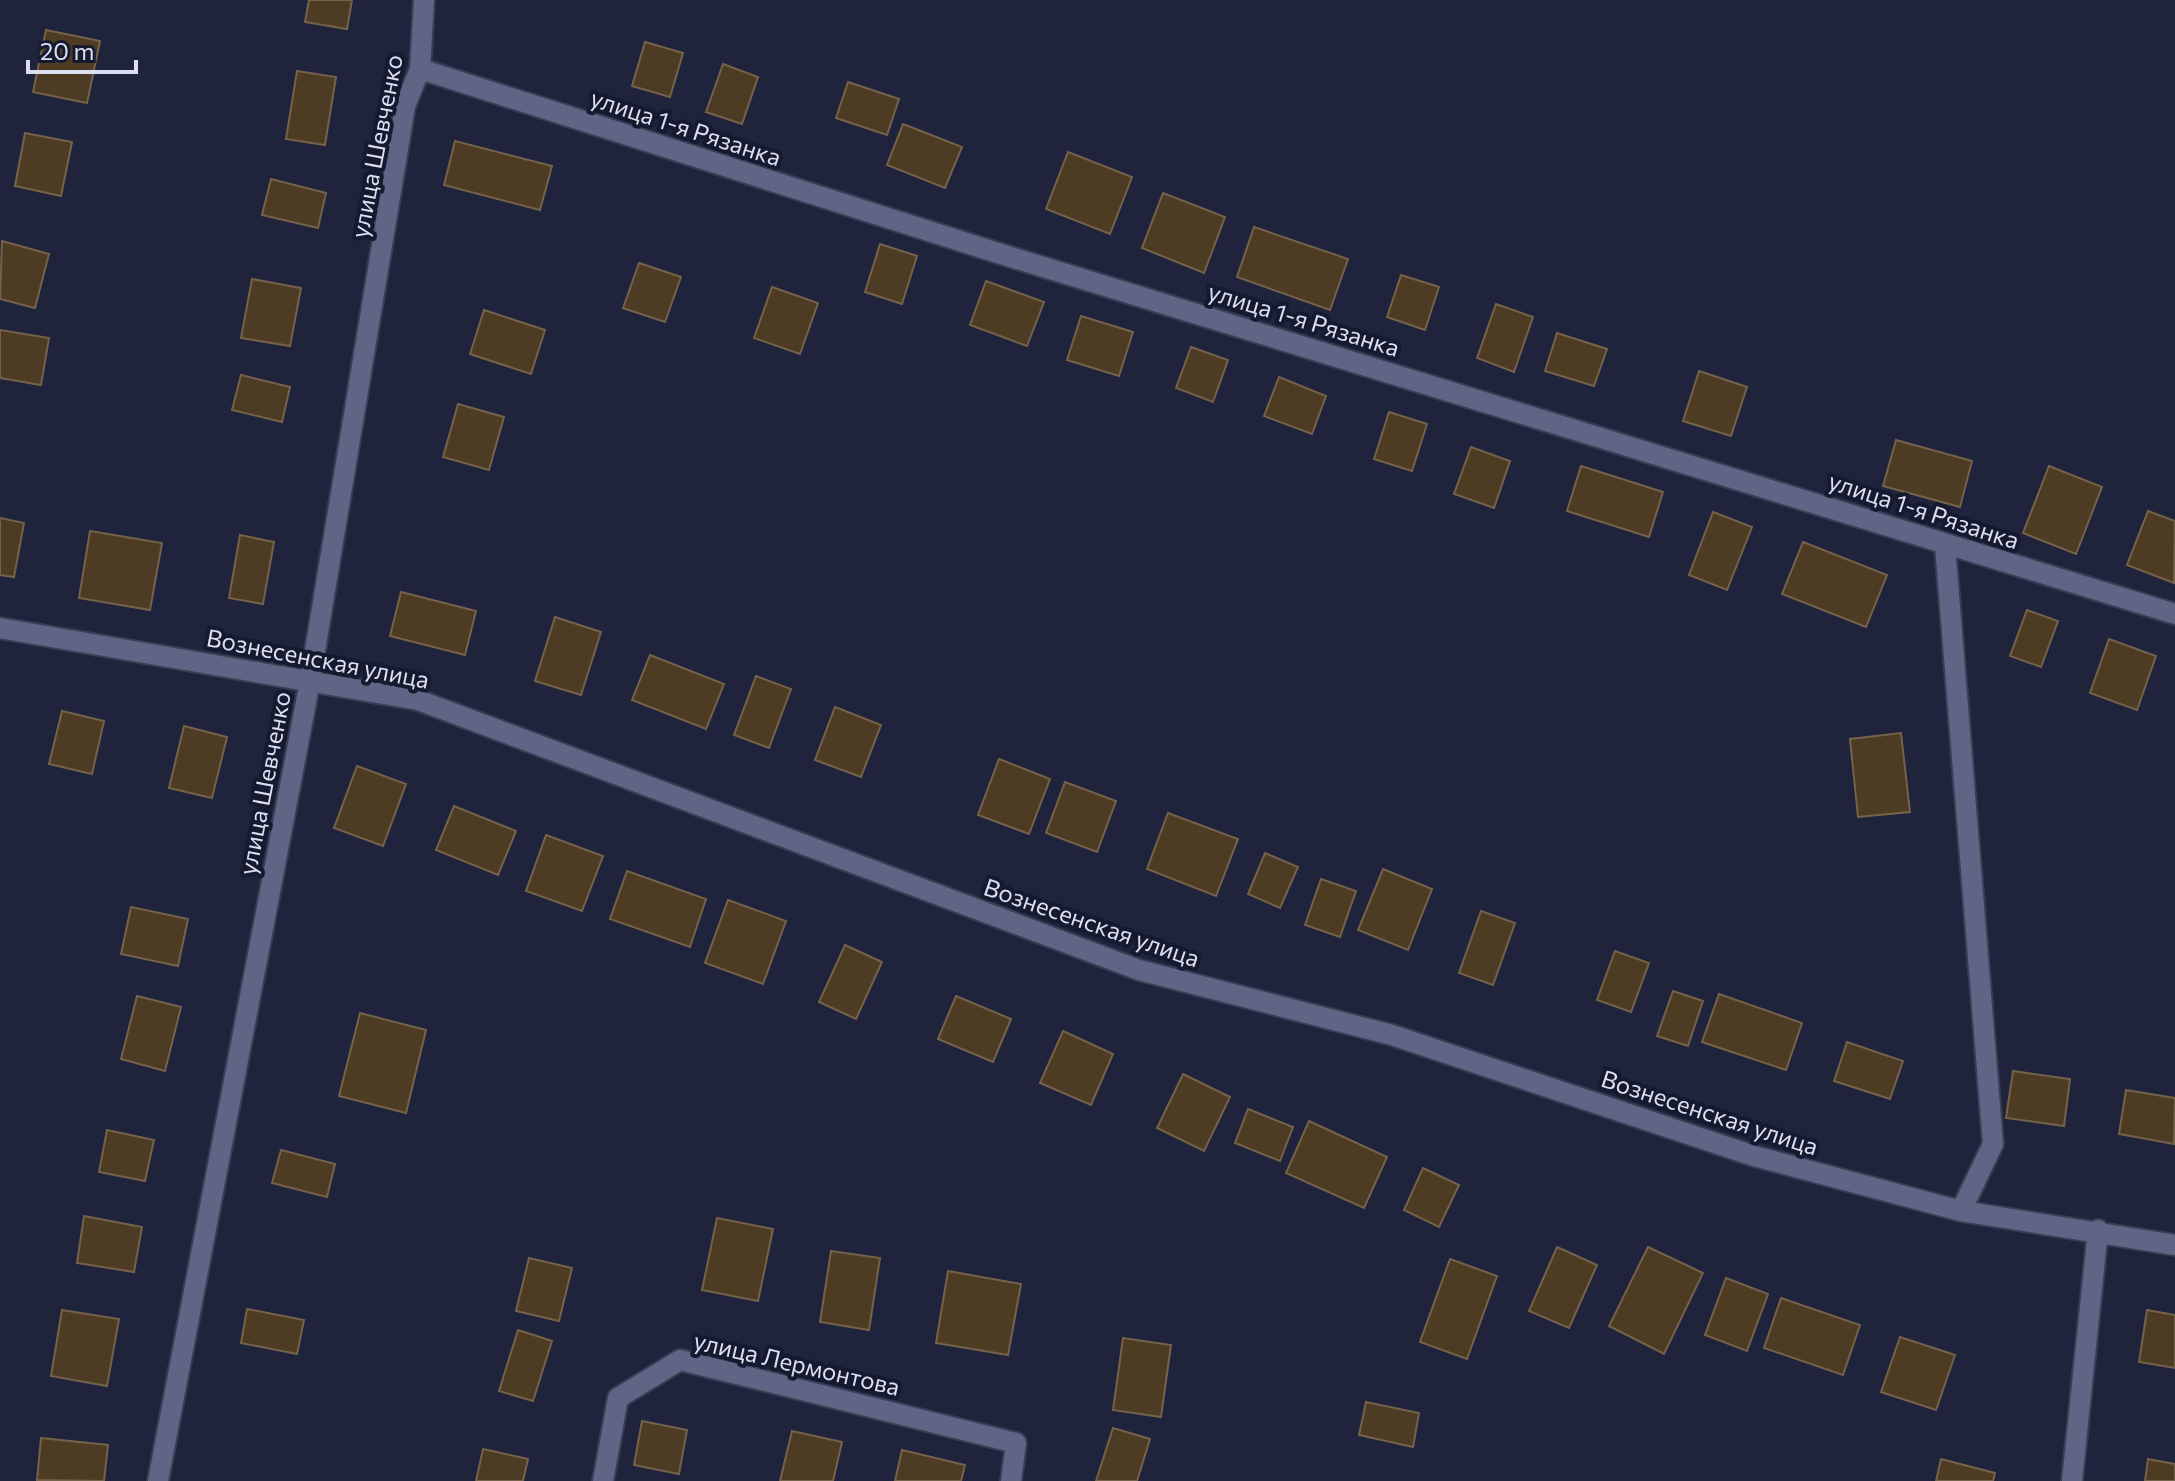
<svg xmlns="http://www.w3.org/2000/svg" width="2175" height="1481" viewBox="0 0 2175 1481" font-family="Commissioner,sans-serif">
  <rect width="100%" height="100%" fill="#1f233b"/>
  <g fill="#4d3b24" stroke="#75624a" stroke-width="2">
    <polygon points="309,0 352,0 347,29 305,22"/>
    <polygon points="46,30 100,41 87,103 33,92"/>
    <polygon points="645,42 683,53 670,97 632,86"/>
    <polygon points="723,64 758,77 742,124 706,112"/>
    <polygon points="297,71 336,77 325,145 286,139"/>
    <polygon points="848,82 899,99 887,135 836,118"/>
    <polygon points="903,124 962,147 945,188 887,165"/>
    <polygon points="25,133 72,142 61,196 15,186"/>
    <polygon points="455,141 552,166 540,210 444,185"/>
    <polygon points="1068,152 1132,177 1110,234 1046,209"/>
    <polygon points="271,179 326,193 318,228 262,215"/>
    <polygon points="1163,193 1225,217 1204,273 1142,248"/>
    <polygon points="1254,227 1348,259 1330,310 1237,277"/>
    <polygon points="2,241 49,254 35,308 0,299"/>
    <polygon points="880,244 917,256 902,304 865,292"/>
    <polygon points="639,263 681,277 665,322 623,308"/>
    <polygon points="1401,275 1439,287 1425,330 1387,317"/>
    <polygon points="252,279 301,288 290,346 241,338"/>
    <polygon points="986,281 1044,302 1027,346 970,325"/>
    <polygon points="772,287 818,303 800,354 754,338"/>
    <polygon points="1496,304 1533,317 1514,372 1477,358"/>
    <polygon points="484,310 545,330 531,374 470,354"/>
    <polygon points="1081,316 1133,332 1119,376 1067,360"/>
    <polygon points="0,330 49,338 41,385 0,378"/>
    <polygon points="1557,333 1607,349 1594,386 1545,371"/>
    <polygon points="1191,347 1228,360 1213,402 1176,388"/>
    <polygon points="1699,371 1747,387 1731,436 1683,421"/>
    <polygon points="241,375 290,387 282,422 232,410"/>
    <polygon points="1279,377 1326,396 1312,434 1264,416"/>
    <polygon points="458,404 504,417 489,470 443,457"/>
    <polygon points="1389,412 1427,424 1412,471 1374,459"/>
    <polygon points="1896,440 1972,461 1960,507 1883,486"/>
    <polygon points="1471,447 1510,461 1494,508 1454,494"/>
    <polygon points="1581,466 1663,492 1649,537 1567,511"/>
    <polygon points="2049,466 2102,487 2076,554 2023,533"/>
    <polygon points="2148,511 2175,521 2174,583 2127,565"/>
    <polygon points="1713,512 1752,527 1727,590 1689,575"/>
    <polygon points="0,518 24,523 14,577 0,575"/>
    <polygon points="90,531 162,543 150,610 79,598"/>
    <polygon points="240,535 274,542 263,604 229,598"/>
    <polygon points="1803,542 1887,575 1866,627 1782,594"/>
    <polygon points="401,592 476,611 465,655 390,636"/>
    <polygon points="2027,610 2058,621 2041,667 2010,656"/>
    <polygon points="555,617 601,632 581,695 535,681"/>
    <polygon points="2109,639 2156,656 2137,710 2090,693"/>
    <polygon points="650,655 724,684 706,729 632,700"/>
    <polygon points="756,676 791,689 769,748 734,735"/>
    <polygon points="835,707 881,725 861,777 815,760"/>
    <polygon points="62,711 104,721 92,774 49,764"/>
    <polygon points="184,726 227,737 212,798 169,788"/>
    <polygon points="1901,733 1910,812 1858,817 1850,739"/>
    <polygon points="999,759 1050,779 1029,834 978,815"/>
    <polygon points="357,766 406,784 383,846 334,828"/>
    <polygon points="1065,782 1116,801 1097,852 1046,833"/>
    <polygon points="454,806 516,831 498,875 436,850"/>
    <polygon points="1168,813 1238,839 1216,896 1147,869"/>
    <polygon points="546,835 603,856 582,911 526,891"/>
    <polygon points="1265,853 1298,867 1280,908 1248,894"/>
    <polygon points="1383,869 1432,889 1408,950 1358,930"/>
    <polygon points="627,871 706,899 690,947 610,919"/>
    <polygon points="1321,879 1356,891 1340,937 1305,925"/>
    <polygon points="728,900 786,921 763,984 705,963"/>
    <polygon points="131,907 188,919 178,966 121,954"/>
    <polygon points="1481,911 1515,923 1493,985 1459,973"/>
    <polygon points="845,945 882,962 856,1019 819,1002"/>
    <polygon points="1615,951 1649,963 1631,1012 1597,1000"/>
    <polygon points="1673,991 1703,1001 1688,1046 1657,1036"/>
    <polygon points="1719,994 1802,1023 1786,1070 1702,1042"/>
    <polygon points="137,996 181,1007 165,1071 121,1059"/>
    <polygon points="956,996 1011,1019 993,1062 938,1039"/>
    <polygon points="360,1013 426,1030 406,1113 339,1096"/>
    <polygon points="1063,1031 1113,1054 1091,1105 1040,1083"/>
    <polygon points="1847,1042 1903,1061 1890,1099 1834,1081"/>
    <polygon points="2013,1071 2070,1079 2064,1126 2006,1118"/>
    <polygon points="1183,1074 1230,1097 1204,1151 1157,1128"/>
    <polygon points="2126,1090 2175,1098 2174,1144 2119,1134"/>
    <polygon points="1248,1109 1293,1127 1280,1161 1235,1143"/>
    <polygon points="1309,1121 1387,1157 1364,1208 1286,1173"/>
    <polygon points="107,1130 154,1140 145,1181 99,1172"/>
    <polygon points="281,1150 335,1164 327,1197 272,1183"/>
    <polygon points="1423,1168 1459,1185 1439,1227 1404,1210"/>
    <polygon points="84,1216 142,1227 134,1272 77,1263"/>
    <polygon points="717,1218 773,1229 758,1301 702,1290"/>
    <polygon points="1557,1247 1597,1265 1569,1328 1529,1311"/>
    <polygon points="1648,1247 1703,1273 1664,1354 1609,1326"/>
    <polygon points="831,1251 880,1258 869,1330 820,1322"/>
    <polygon points="529,1258 572,1268 559,1321 516,1311"/>
    <polygon points="1450,1259 1497,1276 1467,1359 1420,1342"/>
    <polygon points="948,1271 1021,1284 1008,1355 936,1343"/>
    <polygon points="1726,1278 1768,1294 1747,1351 1705,1335"/>
    <polygon points="1781,1298 1860,1325 1843,1375 1764,1348"/>
    <polygon points="247,1309 304,1320 297,1354 241,1343"/>
    <polygon points="62,1310 119,1319 107,1386 51,1376"/>
    <polygon points="2147,1310 2175,1315 2175,1368 2139,1362"/>
    <polygon points="518,1330 552,1341 533,1401 499,1391"/>
    <polygon points="1900,1337 1955,1355 1936,1410 1881,1392"/>
    <polygon points="1123,1338 1171,1345 1161,1417 1113,1410"/>
    <polygon points="1366,1402 1419,1413 1413,1447 1359,1435"/>
    <polygon points="642,1421 687,1430 679,1474 634,1465"/>
    <polygon points="1113,1428 1150,1439 1137,1481 1096,1481"/>
    <polygon points="792,1431 842,1442 833,1481 780,1481"/>
    <polygon points="41,1438 108,1445 104,1481 37,1480"/>
    <polygon points="483,1449 528,1459 523,1481 476,1481"/>
    <polygon points="902,1450 965,1465 961,1481 895,1481"/>
    <polygon points="1941,1459 1995,1473 1993,1481 1936,1481"/>
    <polygon points="2148,1459 2175,1464 2175,1481 2145,1481"/>
  </g>
  <g fill="none" stroke-linecap="round" stroke-linejoin="round">
    <g stroke="#393d54" stroke-width="24">
      <g id="minor">
        <polyline points="420,69 1001,254 2175,614"/>
        <polyline points="1945,545 1993,1144 1961,1211"/>
        <polyline points="0,628 418,700 1139,970 1392,1035 1754,1156 1961,1211 2175,1245"/>
        <polyline points="158,1481 310,681 405,106 420,69 424,0"/>
        <polyline points="603,1481 618,1398 680,1360 1016,1443 1011,1481"/>
        <polyline points="2072,1481 2098,1230"/>
      </g>
    </g>
    <use href="#minor" stroke="#5e6585" stroke-width="20"/>
  </g>
  <g text-anchor="middle" dominant-baseline="central" stroke-width="8" stroke-linejoin="round" paint-order="stroke">
    <g font-size="24" fill="#dbdfef" stroke="#161a30">
      <text transform="translate(686 127) rotate(18)">улица 1-я Рязанка</text>
      <text transform="translate(376 146) rotate(-79)">улица Шевченко</text>
      <text transform="translate(1304 319) rotate(17)">улица 1-я Рязанка</text>
      <text transform="translate(1924 510) rotate(18)">улица 1-я Рязанка</text>
      <text transform="translate(318 658) rotate(11)">Вознесенская улица</text>
      <text transform="translate(264 783) rotate(-79)">улица Шевченко</text>
      <text transform="translate(1092 922) rotate(19)">Вознесенская улица</text>
      <text transform="translate(1710 1112) rotate(18)">Вознесенская улица</text>
      <text transform="translate(797 1363) rotate(13)">улица Лермонтова</text>
    </g>
  </g>
  <path d="M28 60v12h108v-12" fill="none" stroke="#dbdfef" stroke-width="4"/>
  <text x="40" y="60" font-size="24" fill="#dbdfef" stroke="#161a30" stroke-width="6" paint-order="stroke">20 m</text>
</svg>
